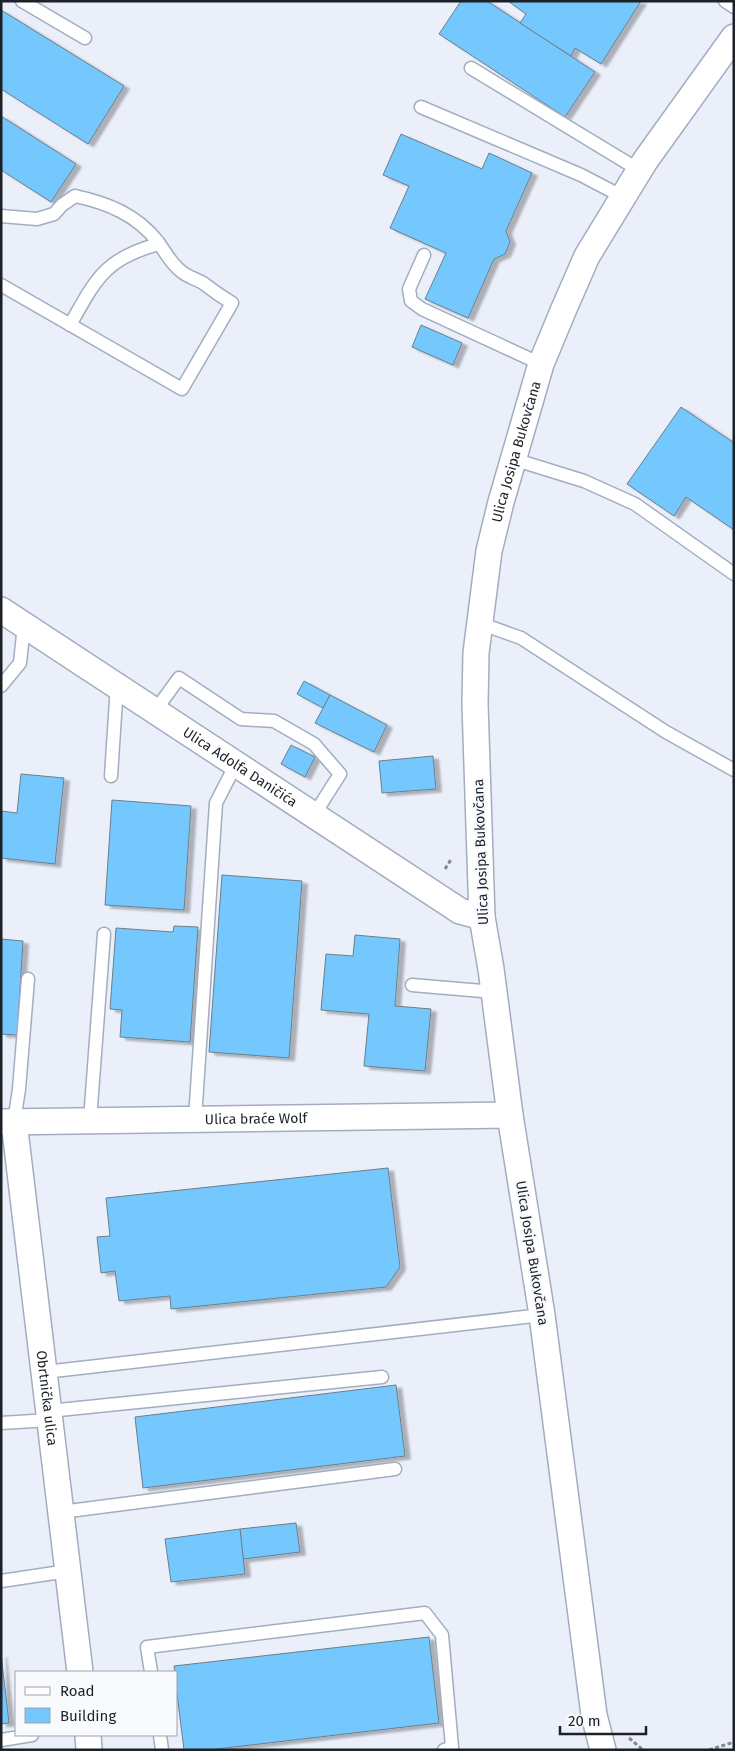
<svg xmlns="http://www.w3.org/2000/svg" width="735" height="1751" viewBox="0 0 735 1751" font-family="'Fira Sans',sans-serif">
  <defs>
    <filter id="shadow"><feDropShadow dx="5.5" dy="3" stdDeviation="1" flood-color="#0004"/></filter>
  </defs>
  <rect width="100%" height="100%" fill="#f8fafe"/>
  <path fill="#eaeffa" fill-rule="evenodd" d="M1 1H734V1750H1ZM16 1672H176V1735H16Z"/>
  <g fill="#74c8fe" stroke="#6b7e8b" filter="url(#shadow)">
    <polygon points="461,1 487,1 595,72 565,117 439,34"/>
    <polygon points="508,1 641,1 601,64 575,48 571,56 520,23 526,14"/>
    <polygon points="1,10 124,86 88,144 1,89"/>
    <polygon points="1,116 76,164 51,202 1,170"/>
    <polygon points="401,134 482,169 489,153 532,173 506,231 510,242 505,254 494,259 468,318 425,299 446,253 390,228 409,186 383,175"/>
    <polygon points="421,325 462,343 453,365 412,347"/>
    <polygon points="681,407 734,443 734,530 686,497 674,516 627,484"/>
    <polygon points="304,681 330,695 323,708 297,694"/>
    <polygon points="330,695 387,725 374,752 315,723"/>
    <polygon points="291,745 315,757 305,777 281,764"/>
    <polygon points="433,756 436,789 382,793 379,761"/>
    <polygon points="21,774 64,778 55,864 1,858 1,811 17,813"/>
    <polygon points="112,800 191,806 184,910 105,905"/>
    <polygon points="222,875 302,881 289,1058 209,1052"/>
    <polygon points="174,926 198,927 190,1042 120,1037 122,1010 110,1009 116,928 173,932"/>
    <polygon points="355,935 400,939 395,1006 431,1009 425,1071 364,1066 369,1014 321,1010 326,954 353,956"/>
    <polygon points="1,939 23,941 17,1035 1,1034"/>
    <polygon points="388,1168 400,1267 386,1287 171,1309 170,1296 119,1301 115,1271 101,1273 97,1237 110,1236 106,1198"/>
    <polygon points="396,1385 405,1456 143,1488 135,1417"/>
    <polygon points="296,1523 300,1552 243,1559 240,1529"/>
    <polygon points="240,1529 245,1574 171,1582 165,1539"/>
    <polygon points="429,1637 439,1723 208,1750 184,1750 176,1686 176,1672 175,1672 174,1666"/>
    <polygon points="1,1654 9,1723 1,1724"/>
  </g>
  <g fill="none" stroke-linecap="round" stroke-linejoin="round">
    <g stroke="#a3adc0" stroke-width="15">
      <g id="service">
        <polyline points="22,1 85,38"/>
        <polyline points="725,1 734,7"/>
        <polyline points="471,68 639,170"/>
        <polyline points="421,107 581,175 623,197"/>
        <path d="M1 216 37 219 54 214 62 205 75 196C108 203 137 215 158 242 166 253 171 264 182 272 188 277 196 279 203 283 212 290 222 297 232 303L182 389 1 285"/>
        <polyline points="424,255 409,289 411,301 422,309 541,364"/>
        <path d="M70 325C96 279 105 258 159 244"/>
        <polyline points="513,459 584,481 635,504 734,574"/>
        <polyline points="479,623 521,638 666,732 734,770"/>
        <polyline points="1,686 20,663 24,625"/>
        <polyline points="155,711 179,678 241,719 274,721 314,744 340,774 314,815"/>
        <polyline points="111,776 117,685"/>
        <polyline points="412,985 494,992"/>
        <polyline points="195,1119 216,803 236,764"/>
        <polyline points="90,1120 104,934"/>
        <polyline points="14,1122 19,1089 28,979"/>
        <polyline points="45,1372 542,1315"/>
        <polyline points="49,1411 382,1377"/>
        <polyline points="1,1423 50,1420"/>
        <polyline points="61,1512 395,1469"/>
        <polyline points="1,1581 68,1571"/>
        <polyline points="151,1672 147,1647 425,1613 442,1635 452,1747 444,1750"/>
        <polyline points="160,1735 162,1750"/>
        <polyline points="1,1740 32,1735"/>
      </g>
    </g>
    <g stroke="#a3adc0" stroke-width="28">
      <g id="minor">
        <path id="s1" d="M1 610 460 911 482 917"/>
        <path id="s2" d="M1 1122 510 1115"/>
        <path id="s3" d="M14 1122 80 1672"/>
        <polyline points="88,1735 89,1750"/>
        <path id="s4" d="M603 1750 594 1715 542 1315 510 1115 491 969 482 917 475 704 476 653 489 551 501 502 541 364 563 311 587 256 645 161 734 37"/>
      </g>
    </g>
    <g stroke="#85888e" stroke-width="3" stroke-dasharray="4 2.5" stroke-linecap="butt">
      <polyline points="445,869 452,858"/>
      <polyline points="629,1738 643,1750"/>
      <polyline points="709,1750 734,1742"/>
    </g>
    <use href="#service" stroke="#fff" stroke-width="12"/>
    <use href="#minor" stroke="#fff" stroke-width="25"/>
  </g>
  <g text-anchor="middle" dominant-baseline="central" stroke-width="5" stroke-linejoin="round" paint-order="stroke">
    <g font-size="14" fill="#1c2027" stroke="#f8fafe">
      <text stroke="none"><textPath href="#s4" startOffset="1312">Ulica Josipa Bukovčana</textPath></text>
      <text stroke="none"><textPath href="#s1" startOffset="286">Ulica Adolfa Daničića</textPath></text>
      <text transform="translate(481 852) rotate(-92)">Ulica Josipa Bukovčana</text>
      <text stroke="none"><textPath href="#s2" startOffset="255">Ulica braće Wolf</textPath></text>
      <text transform="translate(532 1253) rotate(81)">Ulica Josipa Bukovčana</text>
      <text stroke="none"><textPath href="#s3" startOffset="278">Obrtnička ulica</textPath></text>
    </g>
  </g>
  <rect width="735" height="1751" fill="none" stroke="#1c2027" stroke-width="5"/>
  <rect x="15" y="1671" width="162" height="65" fill="#f8fafe" stroke="#a0a3a8"/>
  <rect x="25" y="1687" width="25" height="8" fill="#ffffff" stroke="#a0a3a8"/>
  <text x="60" y="1696" font-size="15" fill="#1c2027">Road</text>
  <rect x="25" y="1708" width="25" height="15" fill="#74c8fe" stroke="#a0a3a8"/>
  <text x="60" y="1721" font-size="15" fill="#1c2027">Building</text>
  <path d="M560 1726v8h86v-8" fill="none" stroke="#1c2027" stroke-width="2.5"/>
  <text x="568" y="1726" font-size="15" fill="#1c2027" stroke="#f8fafe" stroke-width="4" paint-order="stroke">20 m</text>
</svg>
